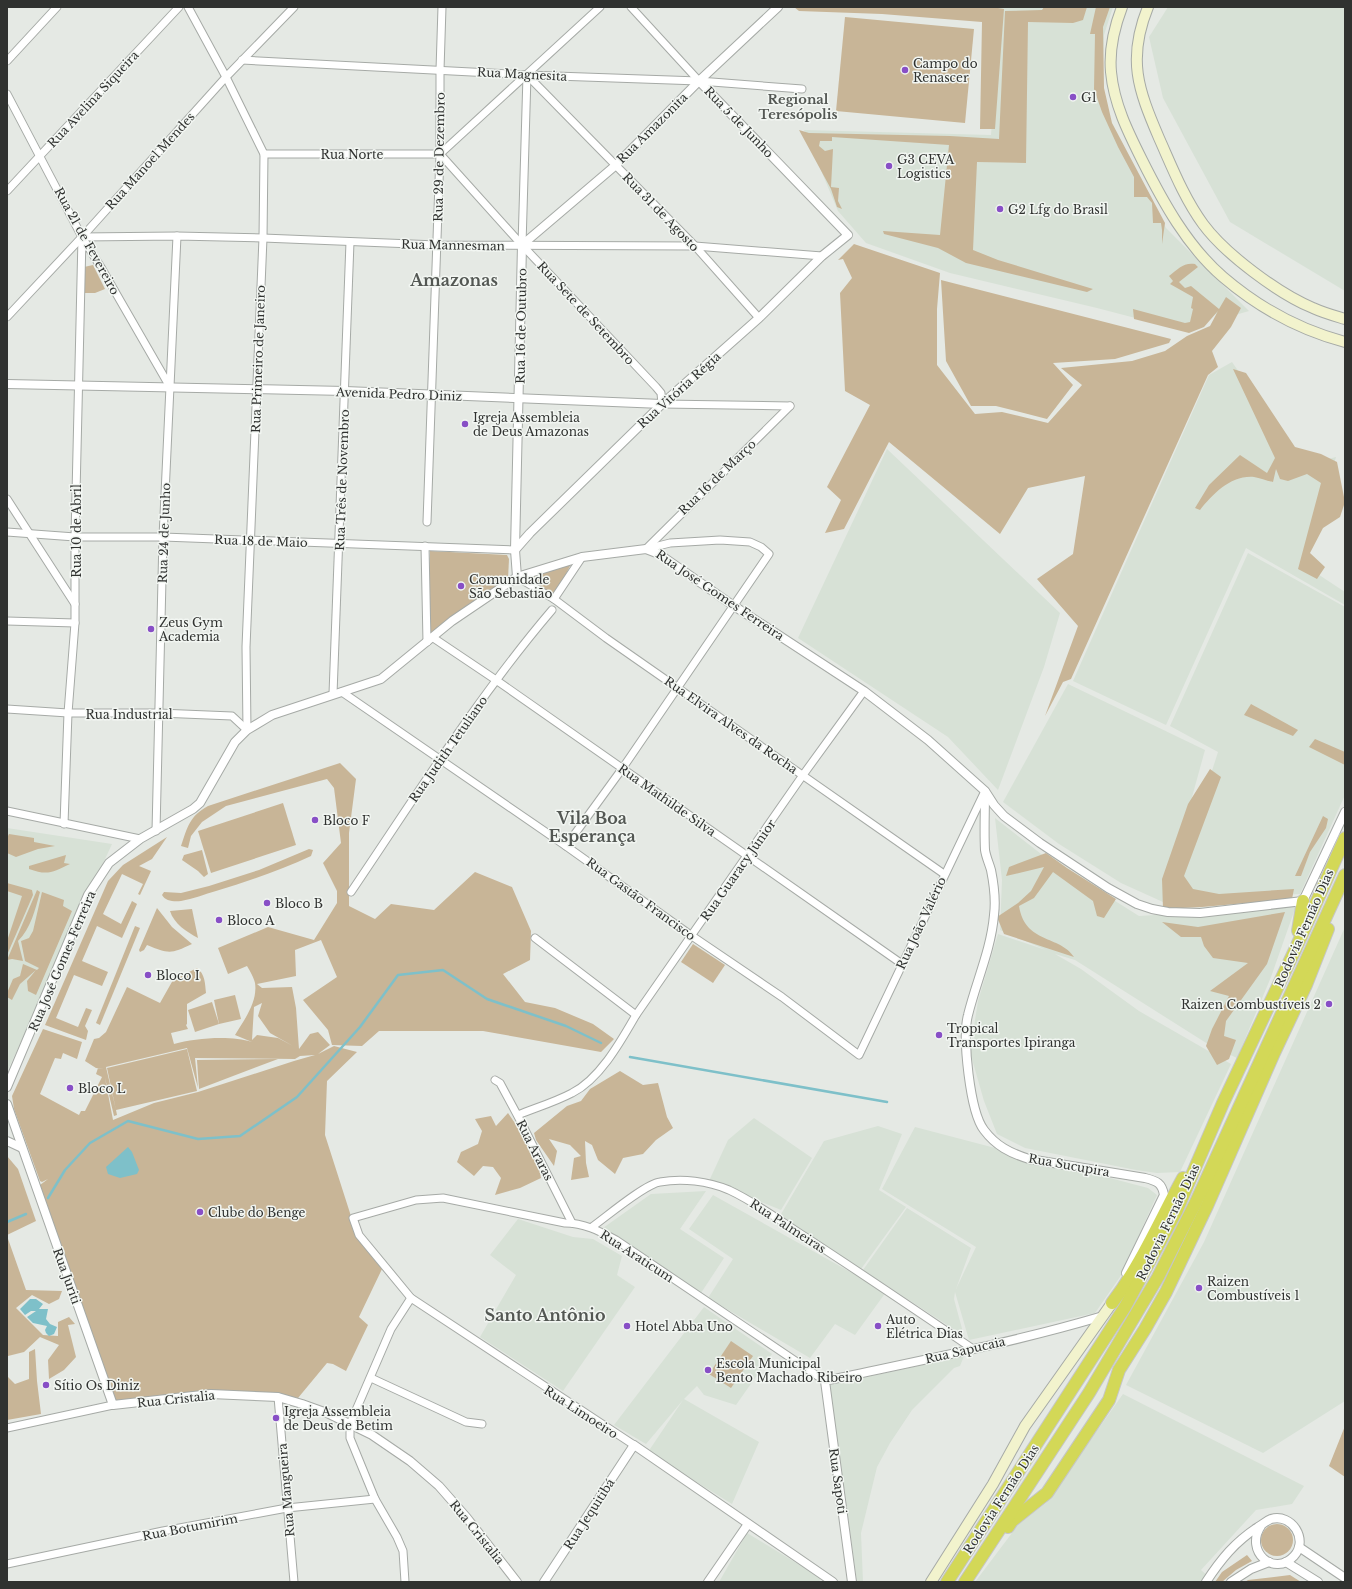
<svg xmlns="http://www.w3.org/2000/svg" width="1352" height="1589" viewBox="0 0 1352 1589" font-family="'Libre Baskerville',serif">
  <rect width="100%" height="100%" fill="#e5e9e4"/>
  <g fill="#d7e1d6">
    <polygon points="930,7 1113,7 1104,35 1102,89 1111,129 1166,228 1249,311 1228,317 1214,314 1185,331 1097,308 950,273 866,243 838,211 804,130 991,135 1000,11"/>
    <polygon points="1168,7 1345,7 1345,291 1230,222 1163,98 1149,37"/>
    <polygon points="1232,362 1304,465 1336,457 1304,565 1345,592 1345,605 1246,548 1166,725 1073,681 1209,375"/>
    <polygon points="887,449 1060,613 1044,667 998,790 948,737 798,638"/>
    <polygon points="1248,553 1345,607 1345,795 1300,894 1170,902 1218,752 1170,726"/>
    <polygon points="1068,684 1205,750 1163,902 1121,883 1059,844 1003,802"/>
    <polygon points="995,818 1045,857 1139,916 1296,906 1271,977 1237,1058 1211,1046 1075,960 1055,954 1081,969 1139,1011 1231,1064 1180,1172 1157,1173 1136,1170 1025,1148 997,1134 984,1101 970,1052 978,1001 998,934 1046,950 1000,930 1002,880"/>
    <polygon points="7,828 112,844 7,1072"/>
    <polygon points="1345,927 1345,1401 1263,1453 1126,1385 1204,1242"/>
    <polygon points="754,1118 812,1158 781,1210 709,1181 728,1140"/>
    <polygon points="878,1126 902,1134 879,1190 906,1207 861,1269 780,1216 824,1141"/>
    <polygon points="915,1127 1148,1188 1157,1195 1120,1277 1095,1313 969,1340 955,1292 954,1299 964,1336 863,1270 907,1208 971,1248 956,1289 976,1247 882,1189"/>
    <polygon points="706,1191 680,1229 724,1258 701,1293 603,1228 651,1194"/>
    <polygon points="713,1195 886,1292 855,1335 835,1324 810,1358 708,1298 733,1259 689,1229"/>
    <polygon points="518,1219 573,1237 593,1239 622,1256 617,1275 635,1287 563,1391 480,1337 516,1275 490,1255"/>
    <polygon points="704,1307 772,1354 736,1405 704,1395 697,1386 684,1399 759,1442 732,1504 648,1452 683,1400 646,1444 614,1425"/>
    <polygon points="964,1356 960,1366 954,1368 912,1410 890,1443 877,1467 861,1533 863,1582 857,1582 830,1385"/>
    <polygon points="1123,1394 1304,1486 1292,1504 1256,1510 1201,1570 1215,1582 975,1582 1018,1525 1046,1503"/>
    <polygon points="747,1533 821,1578 819,1582 719,1582"/>
  </g>
  <g fill="#c8b597" fill-rule="evenodd">
    <polygon points="794,7 992,7 1004,9 995,129 980,129 982,22 882,14 799,11"/>
    <polygon points="1044,7 1087,7 1083,20 1073,23 1028,22 1026,163 977,162 973,250 998,260 1093,289 1087,292 966,263 938,248 884,234 883,231 940,235 949,145 832,137 832,141 820,141 819,146 825,151 833,149 831,187 839,188 838,201 842,209 837,207 831,189 799,130 809,133 950,136 999,139 1005,11 1042,10"/>
    <polygon points="1096,7 1110,7 1103,27 1104,88 1112,123 1165,223 1162,244 1162,230 1161,223 1153,223 1152,203 1147,197 1134,197 1134,177 1118,147 1102,112 1094,89 1095,34 1090,34"/>
    <polygon points="845,17 974,29 965,123 836,111"/>
    <path d="M854 244 940 273 937 309V365L975 414 1002 412 1048 423 1082 385 1061 368 1132 361 1165 351 1187 336 1210 326 1218 311 1204 327 1189 333 1134 319 1133 309 1185 323 1190 322 1193 309 1191 308 1193 297 1170 284 1173 281 1169 276C1178 269 1184 262 1195 264L1198 267 1179 282 1185 288 1191 286 1219 309 1226 297 1241 308 1231 327 1212 351 1218 367 1208 375 1071 679 1063 682 1045 716 1078 626 1037 579 1073 554 1085 476 1028 488 1000 534 889 442 844 529 825 533 841 500 827 487 870 405 845 391 840 293 852 278 843 259 838 260Z"/>
    <polygon points="93,265 105,289 95,293 84,293 84,267"/>
    <polygon points="941,280 1171,339 1169,343 1115,359 1053,363 1073,385 1047,419 996,406 971,406 946,361"/>
    <path d="M1233 369 1246 373 1295 447 1321 454 1337 462 1345 502 1340 517 1323 528 1310 553 1325 567 1317 579 1298 569 1321 483 1307 474 1288 481 1280 479 1276 469 1273 482C1267 481 1260 478 1254 477 1231 475 1213 494 1200 510L1195 508 1209 485 1240 455 1267 473 1275 458Z"/>
    <polygon points="430,551 507,555 509,559 508,579 432,635 428,633"/>
    <polygon points="571,564 555,596 525,579"/>
    <polygon points="1251,704 1298,730 1293,736 1244,715"/>
    <polygon points="1315,739 1345,752 1345,765 1309,747"/>
    <path d="M340 763 356 779 349 833V906L375 919 391 904 434 910 475 872 512 887 531 931 530 960 503 974 525 1002 555 1008 593 1024 614 1039 601 1052 483 1031H379L362 1046 332 1045 328 1030 303 1000 337 977 321 940 295 950 296 976 257 984 262 988 292 987 296 1008 299 1049 310 1034 318 1032 330 1045 318 1054 334 1046 357 1052 327 1081 325 1135 358 1238 382 1269 359 1317 368 1325 346 1371 333 1364 327 1363 298 1398 223 1390 116 1401 40 1185 48 1179 42 1182 40 1181 14 1109 12 1096 43 1029 82 1042 77 1059 63 1053 61 1059 55 1058 40 1094 79 1115 81 1111H85L102 1077 96 1074 98 1068 104 1069 96 1068 85 1061 94 1039 99 1038 106 1032 127 987 160 1003 173 980 197 968C205 974 205 983 206 993L187 1004V1024L186 1025 188 1029 171 1033 174 1044C195 1038 231 1035 252 1042L235 1035C244 1020 258 1002 255 983 254 978 250 971 247 966L228 974 218 948 268 927 314 940 337 903V891L323 863 341 843 334 788 327 779 226 806 202 822 191 836 188 848 181 846C188 826 189 817 208 806ZM262 1003 258 1016 270 1033 293 1046 278 1038 257 1035 252 1040 254 1007ZM187 1048 198 1088 195 1058 295 1059 300 1056 315 1055 294 1061 198 1092 154 1103 113 1120 105 1078 114 1116 117 1115 116 1110 197 1091 187 1049 107 1068 116 1110 106 1067Z"/>
    <polygon points="1210,769 1221,777 1184,876 1193,889 1219,894 1294,889 1292,899 1202,907 1163,909 1162,879 1188,804"/>
    <polygon points="283,803 296,845 211,873 198,831"/>
    <polygon points="1323,816 1328,819 1326,828 1310,852 1301,876 1295,876"/>
    <polygon points="9,834 34,838 34,842 55,846 38,849 16,857 7,853 7,838"/>
    <polygon points="167,837 152,859 139,866 151,871 140,895 138,894 143,884 122,874 103,914 121,924 132,901 137,904 122,938 97,926 82,961 108,972 102,986 74,975 56,1018 78,1027 86,1008 92,1010 85,1026 88,1031 86,1040 45,1025 108,881 123,865"/>
    <path d="M309 849 313 850 311 856C281 870 249 881 216 891 205 894 193 899 181 901 174 902 165 901 162 895L164 892 181 893 209 886 259 870Z"/>
    <polygon points="202,850 208,874 204,877 198,871 182,860 184,855"/>
    <path d="M1046 853 1067 868 1116 899 1104 918 1097 916 1093 901 1053 872 1034 898 1019 906C1025 944 1060 935 1074 957L1004 934 997 917 1018 903 1031 891 1044 867 1006 876 1009 867Z"/>
    <path d="M66 855 64 863 70 864C53 872 48 876 29 869V866Z"/>
    <polygon points="7,883 32,890 33,895 7,955 7,941 22,896 7,891"/>
    <path d="M37 890 40 892C35 910 31 928 18 941L23 961 12 959 7 960Z"/>
    <polygon points="42,892 64,900 63,906 72,911 36,995 28,991 27,981 36,970 20,984 12,1000 7,997 7,993 13,979 20,976 23,964 37,970 39,968 25,961 21,941 29,938 33,931"/>
    <path d="M157 908 172 927 192 944C171 954 169 954 147 945L144 950 140 952 139 950Z"/>
    <path d="M192 909 198 938C187 932 174 924 170 911Z"/>
    <polygon points="1285,912 1267,964 1226,1021 1224,1036 1236,1040 1229,1059 1217,1065 1206,1046 1212,1029 1229,996 1210,991 1248,963 1213,958 1204,946 1201,937 1181,937 1162,922 1198,927"/>
    <polygon points="135,926 140,928 100,1025 96,1023"/>
    <polygon points="693,944 725,965 713,983 681,962"/>
    <polygon points="235,995 241,1019 219,1024 214,1000"/>
    <polygon points="212,1002 219,1024 195,1032 188,1010"/>
    <polygon points="278,1059 199,1089 197,1060"/>
    <polygon points="620,1071 643,1085 658,1083 667,1117 673,1128 656,1140 643,1154 623,1158 615,1174 598,1160 592,1145 585,1141 586,1163 589,1177 571,1180 574,1158 581,1156 570,1145 549,1139 557,1151 554,1166 536,1140 534,1133 567,1106 581,1101 590,1089"/>
    <polygon points="508,1113 536,1154 541,1178 520,1188 495,1195 501,1178 493,1167 483,1166 474,1176 457,1162 461,1152 478,1144 482,1131 475,1119 491,1116 496,1126"/>
    <polygon points="7,1156 18,1169 36,1221 7,1235"/>
    <polygon points="7,1236 26,1290 62,1291 59,1299 49,1304 32,1295 16,1308 43,1335 58,1336 58,1322 69,1317 75,1324 68,1325 76,1357 64,1370 49,1379 48,1360 59,1345 40,1337 24,1352 8,1356 8,1377 15,1384 29,1379 29,1352 35,1349 37,1381 41,1414 7,1420"/>
    <polygon points="731,1341 753,1356 731,1388 709,1374"/>
    <polygon points="1345,1426 1345,1477 1329,1466"/>
    <circle cx="1277" cy="1540" r="16"/>
    <polygon points="1247,1555 1252,1561 1236,1570 1222,1582 1215,1582 1222,1572"/>
    <polygon points="1290,1575 1301,1582 1245,1582 1248,1580"/>
  </g>
  <g fill="#7ec0c9">
    <polygon points="128,1147 132,1152 139,1170 137,1174 120,1178 108,1174 106,1167"/>
    <polygon points="30,1299 36,1299 43,1304 39,1309 48,1309 46,1319 50,1324 57,1327 54,1334 49,1336 46,1333 45,1330 47,1326 33,1323 27,1317 36,1311 31,1311 25,1315 20,1309"/>
  </g>
  <g fill="none" stroke-linecap="round" stroke-linejoin="round">
    <g stroke="#7ec0c9" stroke-width="2.5">
      <polyline points="630,1057 887,1102"/>
      <polyline points="48,1198 65,1170 90,1143 128,1121 198,1139 240,1136 297,1097 360,1027 398,975 443,970 487,999 566,1026 601,1043"/>
      <polyline points="7,1222 26,1214"/>
    </g>
    <g stroke="#a6aaa6" stroke-width="9">
      <g id="minor">
        <polyline points="188,7 226,77 264,154 263,238 246,647 247,730"/>
        <polyline points="631,7 699,81"/>
        <polyline points="242,60 527,75 699,81 802,89"/>
        <polyline points="7,61 57,7"/>
        <polyline points="527,75 695,246 759,318"/>
        <polyline points="7,94 82,237 102,269 170,387"/>
        <polyline points="264,154 440,154"/>
        <polyline points="440,154 522,245 656,387 661,393 662,404 790,406"/>
        <polyline points="440,154 600,7"/>
        <polyline points="7,191 179,7"/>
        <polyline points="82,237 177,236 263,238 437,245 695,246 822,256"/>
        <polyline points="522,245 527,75"/>
        <polyline points="7,317 82,237 226,77 294,7"/>
        <polyline points="7,499 75,604"/>
        <polyline points="427,522 440,154 440,70 442,7"/>
        <polyline points="7,532 75,537 163,537 515,550"/>
        <polyline points="425,546 427,642"/>
        <polyline points="646,549 790,406"/>
        <polyline points="517,577 554,599 606,638 944,874"/>
        <polyline points="554,599 582,557"/>
        <polyline points="7,621 75,623"/>
        <polyline points="432,637 496,680 902,964"/>
        <polyline points="342,692 566,846 692,936 782,997 859,1055 985,791"/>
        <polyline points="333,694 350,242"/>
        <polyline points="7,709 68,713 159,713 232,716 247,730"/>
        <polyline points="7,811 140,839"/>
        <polyline points="64,824 68,713 75,623 75,537 82,237"/>
        <polyline points="156,831 163,537 177,236"/>
        <polyline points="566,846 622,769 769,554 761,547 750,542 720,540 670,543 646,549"/>
        <path d="M351 892C416 796 477 698 552 610"/>
        <polyline points="535,938 636,1015"/>
        <polyline points="495,1080 500,1083 521,1122 572,1223"/>
        <path d="M518 1115C535 1108 555 1102 572 1093 600 1079 621 1041 636 1015L803 775 864 691"/>
        <path d="M592 1227C606 1217 645 1184 660 1182 682 1178 708 1181 729 1190 755 1202 779 1220 804 1236 861 1273 917 1311 973 1349"/>
        <polyline points="371,1378 466,1422 482,1424"/>
        <polyline points="278,1397 294,1582"/>
        <polyline points="7,1428 113,1405"/>
        <path d="M634 1445 411 1298 359 1235 353 1218 416 1200 443 1198 565 1223C584 1223 599 1231 616 1240L825 1381"/>
        <polyline points="7,1564 163,1531 287,1508 375,1499"/>
        <polyline points="405,1582 403,1551 397,1537 375,1499 350,1438 350,1424 391,1329 411,1298"/>
      </g>
    </g>
    <g stroke="#a6aaa6" stroke-width="10">
      <g id="tertiary">
        <polyline points="7,384 345,391 662,404"/>
        <polyline points="515,550 530,533 662,404 759,318 822,256 848,235 699,81"/>
        <polyline points="517,577 515,550 522,245 616,165 699,81 778,7"/>
        <path d="M985 792C985 811 984 831 985 850 986 857 989 863 991 870 994 885 996 900 994 915 991 950 976 982 968 1015 962 1037 970 1112 984 1130 996 1146 1010 1153 1029 1159L1145 1178C1157 1181 1162 1183 1164 1195L1126 1273"/>
        <polyline points="7,1087 88,895 109,863 140,839 193,809 200,803 235,742 247,730 272,715 381,679 452,621 517,577 582,557 646,549 659,554 734,606 864,691 928,740 985,791 994,805 1004,816 1040,843 1108,888 1137,904 1152,909 1168,912 1200,913 1303,901 1345,812"/>
        <polyline points="7,1104 113,1405 211,1394 278,1397 302,1404 327,1413 372,1435 410,1461 439,1486 467,1518 517,1582"/>
        <polyline points="7,1141 22,1148"/>
        <polyline points="1299,1547 1345,1578"/>
        <polyline points="1286,1562 1318,1582"/>
        <polyline points="544,1582 634,1445 833,1582"/>
        <polyline points="708,1582 748,1524"/>
        <path d="M852 1582 825 1381C918 1361 1012 1343 1103 1316"/>
        <path d="M1206 1582C1221 1559 1235 1542 1258 1527 1263 1524 1266 1521 1271 1519 1292 1513 1309 1540 1294 1556 1274 1578 1244 1551 1261 1526"/>
        <polyline points="1231,1582 1251,1569 1269,1562"/>
      </g>
    </g>
    <g stroke="#a6aaa6" stroke-width="12">
      <g id="secondary">
        <path d="M1122 7C1114 28 1109 50 1111 72 1114 104 1128 132 1142 160 1163 202 1187 246 1223 277 1258 307 1300 330 1345 342"/>
        <path d="M1148 7C1127 59 1138 89 1159 138 1172 167 1184 198 1203 224 1225 254 1279 294 1313 308 1324 313 1335 316 1345 319"/>
        <polyline points="931,1582 993,1484 1025,1426 1112,1303"/>
      </g>
    </g>
    <g stroke="#c5c6c5" stroke-width="14">
      <g id="motorway">
        <polyline points="1298,931 1303,901"/>
        <path d="M1112 1303C1141 1265 1160 1220 1183 1178"/>
        <polyline points="1008,1527 1012,1521 1047,1493 1109,1400 1119,1370 1145,1329 1166,1292 1207,1206 1274,1053 1306,985 1328,929"/>
        <polyline points="947,1582 1125,1307 1176,1212 1223,1103 1295,950 1345,838"/>
        <polyline points="965,1582 1089,1393 1158,1277 1196,1202 1345,875"/>
      </g>
    </g>
    <use href="#minor" stroke="#fff" stroke-width="7"/>
    <use href="#tertiary" stroke="#fff" stroke-width="8"/>
    <use href="#secondary" stroke="#f2f3cd" stroke-width="10"/>
    <use href="#motorway" stroke="#d3d857" stroke-width="12"/>
  </g>
  <g fill="#884fc6" stroke="#f2f6f2" stroke-width="1.5">
    <circle cx="905" cy="70" r="4"/>
    <circle cx="1073" cy="97" r="4"/>
    <circle cx="889" cy="166" r="4"/>
    <circle cx="1000" cy="209" r="4"/>
    <circle cx="465" cy="424" r="4"/>
    <circle cx="461" cy="586" r="4"/>
    <circle cx="151" cy="629" r="4"/>
    <circle cx="315" cy="820" r="4"/>
    <circle cx="267" cy="903" r="4"/>
    <circle cx="219" cy="920" r="4"/>
    <circle cx="148" cy="975" r="4"/>
    <circle cx="1329" cy="1004" r="4"/>
    <circle cx="939" cy="1035" r="4"/>
    <circle cx="70" cy="1088" r="4"/>
    <circle cx="200" cy="1212" r="4"/>
    <circle cx="1199" cy="1288" r="4"/>
    <circle cx="627" cy="1326" r="4"/>
    <circle cx="878" cy="1326" r="4"/>
    <circle cx="708" cy="1370" r="4"/>
    <circle cx="46" cy="1385" r="4"/>
    <circle cx="276" cy="1418" r="4"/>
  </g>
  <g text-anchor="middle" dominant-baseline="central" stroke-width="3" stroke-linejoin="round" paint-order="stroke">
    <g font-size="12" fill="#303230" stroke="#f2f6f2" text-anchor="start">
      <text x="913" y="63">Campo do<tspan x="913" dy="14">Renascer</tspan></text>
      <text x="1081" y="97">G1</text>
      <text x="897" y="159">G3 CEVA<tspan x="897" dy="14">Logistics</tspan></text>
      <text x="1008" y="209">G2 Lfg do Brasil</text>
      <text x="473" y="417">Igreja Assembleia<tspan x="473" dy="14">de Deus Amazonas</tspan></text>
      <text x="469" y="579">Comunidade<tspan x="469" dy="14">São Sebastião</tspan></text>
      <text x="159" y="622">Zeus Gym<tspan x="159" dy="14">Academia</tspan></text>
      <text x="323" y="820">Bloco F</text>
      <text x="275" y="903">Bloco B</text>
      <text x="227" y="920">Bloco A</text>
      <text x="156" y="975">Bloco I</text>
      <text x="1321" y="1004" text-anchor="end">Raizen Combustíveis 2</text>
      <text x="947" y="1028">Tropical<tspan x="947" dy="14">Transportes Ipiranga</tspan></text>
      <text x="78" y="1088">Bloco L</text>
      <text x="208" y="1212">Clube do Benge</text>
      <text x="1207" y="1281">Raizen<tspan x="1207" dy="14">Combustíveis 1</tspan></text>
      <text x="886" y="1319">Auto<tspan x="886" dy="14">Elétrica Dias</tspan></text>
      <text x="635" y="1326">Hotel Abba Uno</text>
      <text x="716" y="1363">Escola Municipal<tspan x="716" dy="14">Bento Machado Ribeiro</tspan></text>
      <text x="54" y="1385">Sítio Os Diniz</text>
      <text x="284" y="1411">Igreja Assembleia<tspan x="284" dy="14">de Deus de Betim</tspan></text>
    </g>
    <g font-size="12" fill="#303230" stroke="#f2f6f2">
      <text transform="translate(522 74) rotate(3)">Rua Magnesita</text>
      <text transform="translate(93 99) rotate(-47)">Rua Avelina Siqueira</text>
      <text transform="translate(739 122) rotate(46)">Rua 5 de Junho</text>
      <text transform="translate(652 128) rotate(-45)">Rua Amazonita</text>
      <text x="352" y="154">Rua Norte</text>
      <text transform="translate(439 157) rotate(-89)">Rua 29 de Dezembro</text>
      <text transform="translate(150 161) rotate(-48)">Rua Manoel Mendes</text>
      <text transform="translate(661 212) rotate(46)">Rua 31 de Agosto</text>
      <text transform="translate(87 241) rotate(61)">Rua 21 de Fevereiro</text>
      <text transform="translate(453 245) rotate(1)">Rua Mannesman</text>
      <text transform="translate(586 313) rotate(47)">Rua Sete de Setembro</text>
      <text transform="translate(521 326) rotate(-89)">Rua 16 de Outubro</text>
      <text transform="translate(258 359) rotate(-88)">Rua Primeiro de Janeiro</text>
      <text transform="translate(679 390) rotate(-42)">Rua Vitória Régia</text>
      <text transform="translate(399 394) rotate(2)">Avenida Pedro Diniz</text>
      <text transform="translate(717 477) rotate(-44)">Rua 16 de Março</text>
      <text transform="translate(342 480) rotate(-88)">Rua Três de Novembro</text>
      <text transform="translate(76 531) rotate(-90)">Rua 10 de Abril</text>
      <text transform="translate(164 533) rotate(-88)">Rua 24 de Junho</text>
      <text transform="translate(261 541) rotate(2)">Rua 18 de Maio</text>
      <text transform="translate(720 595) rotate(34)">Rua José Gomes Ferreira</text>
      <text x="129" y="714">Rua Industrial</text>
      <text transform="translate(731 725) rotate(35)">Rua Elvira Alves da Rocha</text>
      <text transform="translate(448 749) rotate(-55)">Rua Judith Tetuliano</text>
      <text transform="translate(667 800) rotate(35)">Rua Mathilde Silva</text>
      <text transform="translate(738 870) rotate(-55)">Rua Guaracy Júnior</text>
      <text transform="translate(641 899) rotate(36)">Rua Gastão Francisco</text>
      <text transform="translate(921 923) rotate(-65)">Rua João Valério</text>
      <text transform="translate(1304 928) rotate(-66)">Rodovia Fernão Dias</text>
      <text transform="translate(62 961) rotate(-67)">Rua José Gomes Ferreira</text>
      <text transform="translate(535 1150) rotate(63)">Rua Araras</text>
      <text transform="translate(1069 1165) rotate(10)">Rua Sucupira</text>
      <text transform="translate(1168 1222) rotate(-64)">Rodovia Fernão Dias</text>
      <text transform="translate(788 1226) rotate(33)">Rua Palmeiras</text>
      <text transform="translate(637 1256) rotate(33)">Rua Araticum</text>
      <text transform="translate(67 1276) rotate(70)">Rua Juriti</text>
      <text transform="translate(965 1350) rotate(-13)">Rua Sapucaia</text>
      <text transform="translate(176 1399) rotate(-6)">Rua Cristalia</text>
      <text transform="translate(581 1412) rotate(33)">Rua Limoeiro</text>
      <text transform="translate(838 1481) rotate(82)">Rua Sapoti</text>
      <text transform="translate(286 1490) rotate(-95)">Rua Mangueira</text>
      <text transform="translate(1001 1499) rotate(-57)">Rodovia Fernão Dias</text>
      <text transform="translate(589 1514) rotate(-57)">Rua Jequitibá</text>
      <text transform="translate(190 1527) rotate(-11)">Rua Botumirim</text>
      <text transform="translate(477 1532) rotate(51)">Rua Cristalia</text>
    </g>
    <g font-size="13" font-weight="bold" fill="#535753" stroke="#f2f6f2">
      <text x="798" y="99">Regional<tspan x="798" dy="15">Teresópolis</tspan></text>
    </g>
    <g font-size="16" font-weight="bold" fill="#535753" stroke="#f2f6f2">
      <text x="454" y="280">Amazonas</text>
      <text x="592" y="818">Vila Boa<tspan x="592" dy="18">Esperança</tspan></text>
      <text x="545" y="1315">Santo Antônio</text>
    </g>
  </g>
  <rect width="1352" height="1589" fill="none" stroke="#303230" stroke-width="16"/>
</svg>
